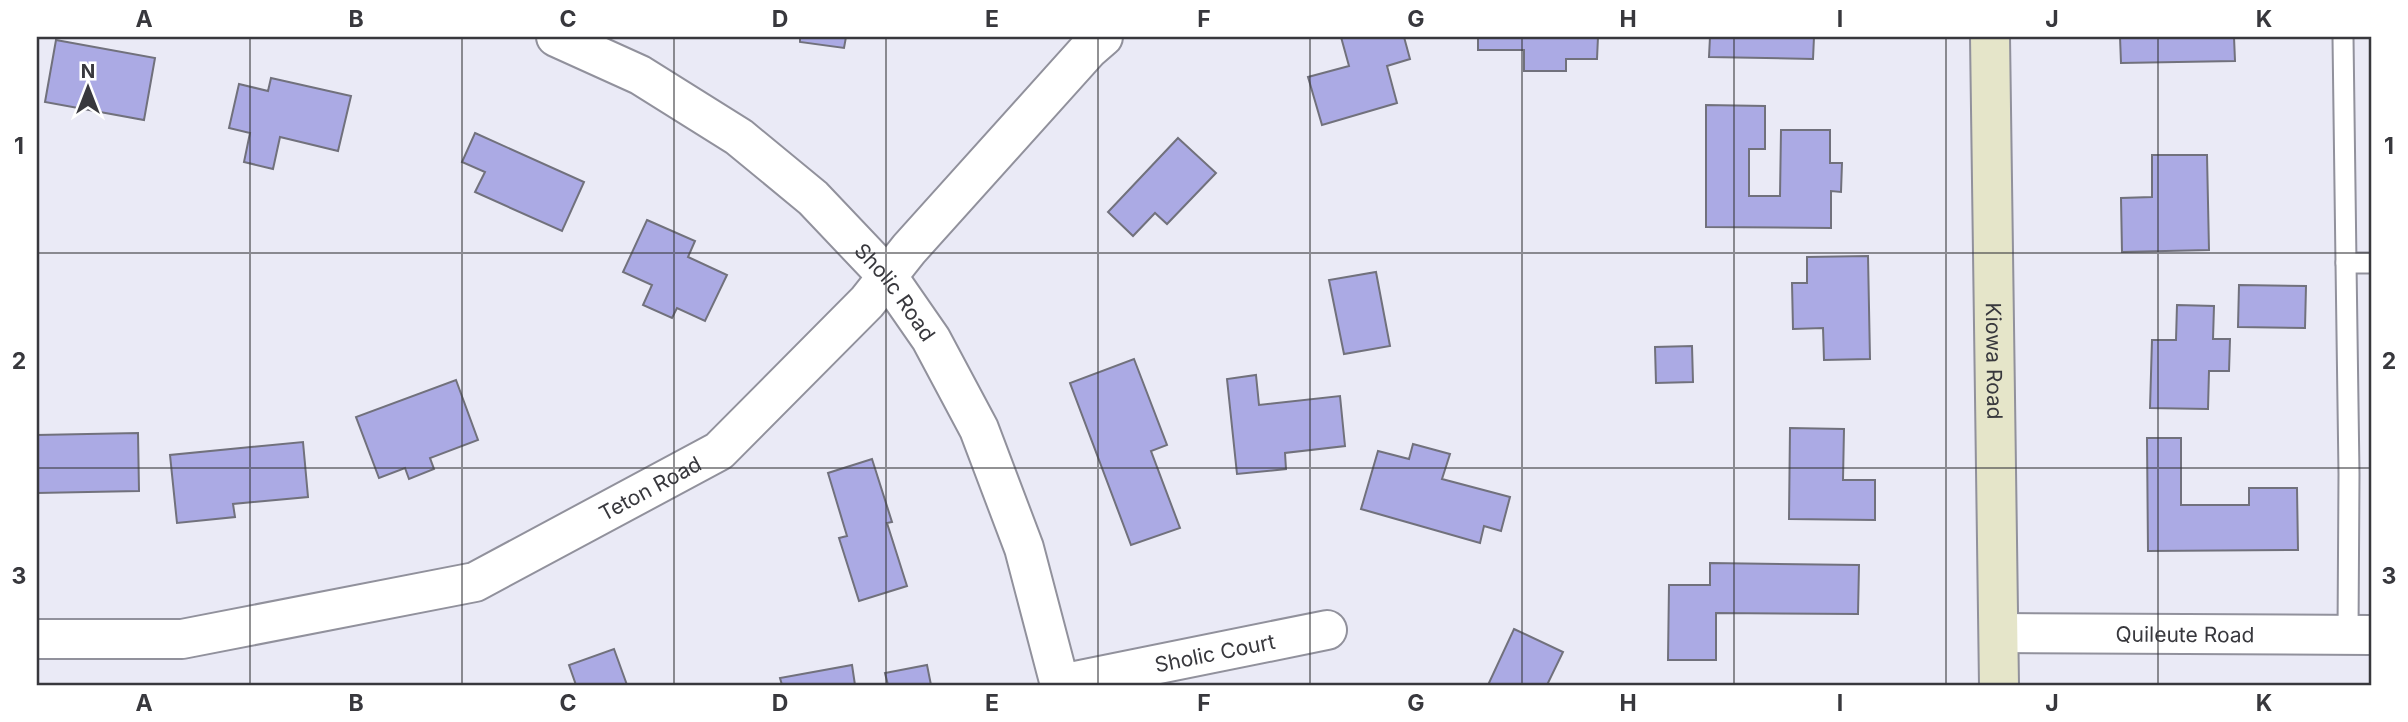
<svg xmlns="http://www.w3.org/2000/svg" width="2408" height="722" viewBox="0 0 2408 722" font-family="Inter,sans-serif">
  <rect width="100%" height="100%" fill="#eaeaf6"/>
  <g fill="#abaae4" stroke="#71717c" stroke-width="2">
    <polygon points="800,37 846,37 844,48 800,42"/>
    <polygon points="1341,37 1404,37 1410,59 1387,66 1397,103 1322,125 1308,77 1349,66"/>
    <polygon points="1478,37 1598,37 1597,59 1566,59 1566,71 1524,71 1524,50 1478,50"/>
    <polygon points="1710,37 1814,37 1813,59 1709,57"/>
    <polygon points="2120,37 2234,37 2235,61 2121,63"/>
    <polygon points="56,40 155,58 144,120 45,102"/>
    <polygon points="271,78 351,96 338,151 280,137 273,169 244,162 250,133 229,128 239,84 268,91"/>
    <polygon points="1706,105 1765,106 1765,149 1749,149 1749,196 1780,196 1781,130 1830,130 1830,163 1842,163 1841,192 1831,191 1831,228 1706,227"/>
    <polygon points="475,133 584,182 562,231 475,192 485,172 462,162"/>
    <polygon points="1178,138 1216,173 1167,224 1155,213 1133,236 1108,212"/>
    <polygon points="2152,155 2207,155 2209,250 2122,252 2121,198 2152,197"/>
    <polygon points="647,220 695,241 688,257 727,275 705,321 677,308 672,318 643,305 652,285 623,272"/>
    <polygon points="1868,256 1870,359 1824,360 1823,328 1793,329 1792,283 1807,283 1807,257"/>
    <polygon points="1376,272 1390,346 1344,354 1329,280"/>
    <polygon points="2239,285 2306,286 2305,328 2238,327"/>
    <polygon points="2177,305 2214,306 2213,339 2230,339 2229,371 2209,371 2208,409 2150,408 2152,340 2176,340"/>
    <polygon points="1692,346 1693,382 1656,383 1655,347"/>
    <polygon points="1134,359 1167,445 1151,451 1180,528 1131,545 1070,383"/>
    <polygon points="1256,375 1259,405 1340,396 1345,446 1285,453 1286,469 1237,474 1227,379"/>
    <polygon points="456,380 478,440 430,458 434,469 409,479 405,468 379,478 356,417"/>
    <polygon points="1790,428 1844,429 1843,480 1875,480 1875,520 1789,519"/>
    <polygon points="138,433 139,491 37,493 37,435"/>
    <polygon points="2147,438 2181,438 2181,505 2249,505 2249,488 2297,488 2298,550 2148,551"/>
    <polygon points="303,442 308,497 233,504 235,517 177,523 170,455"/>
    <polygon points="1413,444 1450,454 1442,479 1510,497 1501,531 1484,526 1480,543 1361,509 1378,451 1409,459"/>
    <polygon points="872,459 892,522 887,523 907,586 859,601 839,538 847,536 828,473"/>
    <polygon points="1710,563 1859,565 1858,614 1716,613 1716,660 1668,660 1669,585 1710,585"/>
    <polygon points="1514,629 1563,652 1547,685 1488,685"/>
    <polygon points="614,649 627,685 576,685 569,665"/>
    <polygon points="852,665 855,685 782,685 780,678"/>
    <polygon points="927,665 931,685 888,685 885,673"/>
  </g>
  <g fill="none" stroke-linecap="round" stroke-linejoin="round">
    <g stroke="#91919c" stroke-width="23">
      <g id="lane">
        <polyline points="2343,37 2346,263 2371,263"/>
        <polyline points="2346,263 2349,474 2348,635"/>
      </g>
    </g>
    <g stroke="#91919c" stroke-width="42">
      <g id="street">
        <path id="s1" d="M556 37 640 75 739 137 813 198 888 277 931 339 979 429 1024 548 1060 685"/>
        <path id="s2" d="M1999 633 2371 635"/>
        <path id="s3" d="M37 639H182L475 582 719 451 867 302 909 249 1088 50 1103 37"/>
        <path id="s4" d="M1060 684 1327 630"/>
      </g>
    </g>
    <g stroke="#91919c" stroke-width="42">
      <g id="secondary">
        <path id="s5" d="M1990 37 1999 685"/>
      </g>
    </g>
    <use href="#lane" stroke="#fff" stroke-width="19"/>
    <use href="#street" stroke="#fff" stroke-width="38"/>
    <use href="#secondary" stroke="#e5e5c9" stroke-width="38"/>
  </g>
  <path fill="none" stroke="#38383d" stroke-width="2" stroke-opacity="0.55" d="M250 37V685M462 37V685M674 37V685M886 37V685M1098 37V685M1310 37V685M1522 37V685M1734 37V685M1946 37V685M2158 37V685M37 253H2371M37 468H2371"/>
  <g text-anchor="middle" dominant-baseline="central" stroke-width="7" stroke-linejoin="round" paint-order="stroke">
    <g font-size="21" fill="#38383d" stroke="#fff">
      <text stroke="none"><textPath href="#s1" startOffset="430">Sholic Road</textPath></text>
      <text stroke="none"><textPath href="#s5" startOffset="324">Kiowa Road</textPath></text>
      <text stroke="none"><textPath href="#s3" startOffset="642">Teton Road</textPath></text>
      <text stroke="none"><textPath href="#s2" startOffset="186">Quileute Road</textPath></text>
      <text stroke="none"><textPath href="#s4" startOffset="158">Sholic Court</textPath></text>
    </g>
  </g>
  <rect width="2408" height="722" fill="none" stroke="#ffffff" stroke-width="77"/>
  <g transform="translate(88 88)" stroke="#ffffff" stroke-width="5" paint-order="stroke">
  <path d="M0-5L12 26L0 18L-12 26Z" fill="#38383d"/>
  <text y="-10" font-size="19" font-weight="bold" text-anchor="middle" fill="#38383d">N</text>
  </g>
  <rect x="38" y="38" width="2332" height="646" fill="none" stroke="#38383d" stroke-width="2.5"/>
  <g font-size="23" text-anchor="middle" font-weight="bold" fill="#38383d">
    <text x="144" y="27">A</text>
    <text x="356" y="27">B</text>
    <text x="568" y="27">C</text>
    <text x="780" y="27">D</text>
    <text x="992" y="27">E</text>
    <text x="1204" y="27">F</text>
    <text x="1416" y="27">G</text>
    <text x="1628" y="27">H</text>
    <text x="1840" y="27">I</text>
    <text x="2052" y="27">J</text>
    <text x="2264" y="27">K</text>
    <text x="19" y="154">1</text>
    <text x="2389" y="154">1</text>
    <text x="19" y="369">2</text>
    <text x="2389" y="369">2</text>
    <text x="19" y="584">3</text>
    <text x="2389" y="584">3</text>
    <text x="144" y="711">A</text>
    <text x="356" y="711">B</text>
    <text x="568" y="711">C</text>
    <text x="780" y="711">D</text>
    <text x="992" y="711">E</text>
    <text x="1204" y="711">F</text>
    <text x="1416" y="711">G</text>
    <text x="1628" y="711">H</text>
    <text x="1840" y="711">I</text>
    <text x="2052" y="711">J</text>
    <text x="2264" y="711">K</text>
  </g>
</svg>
